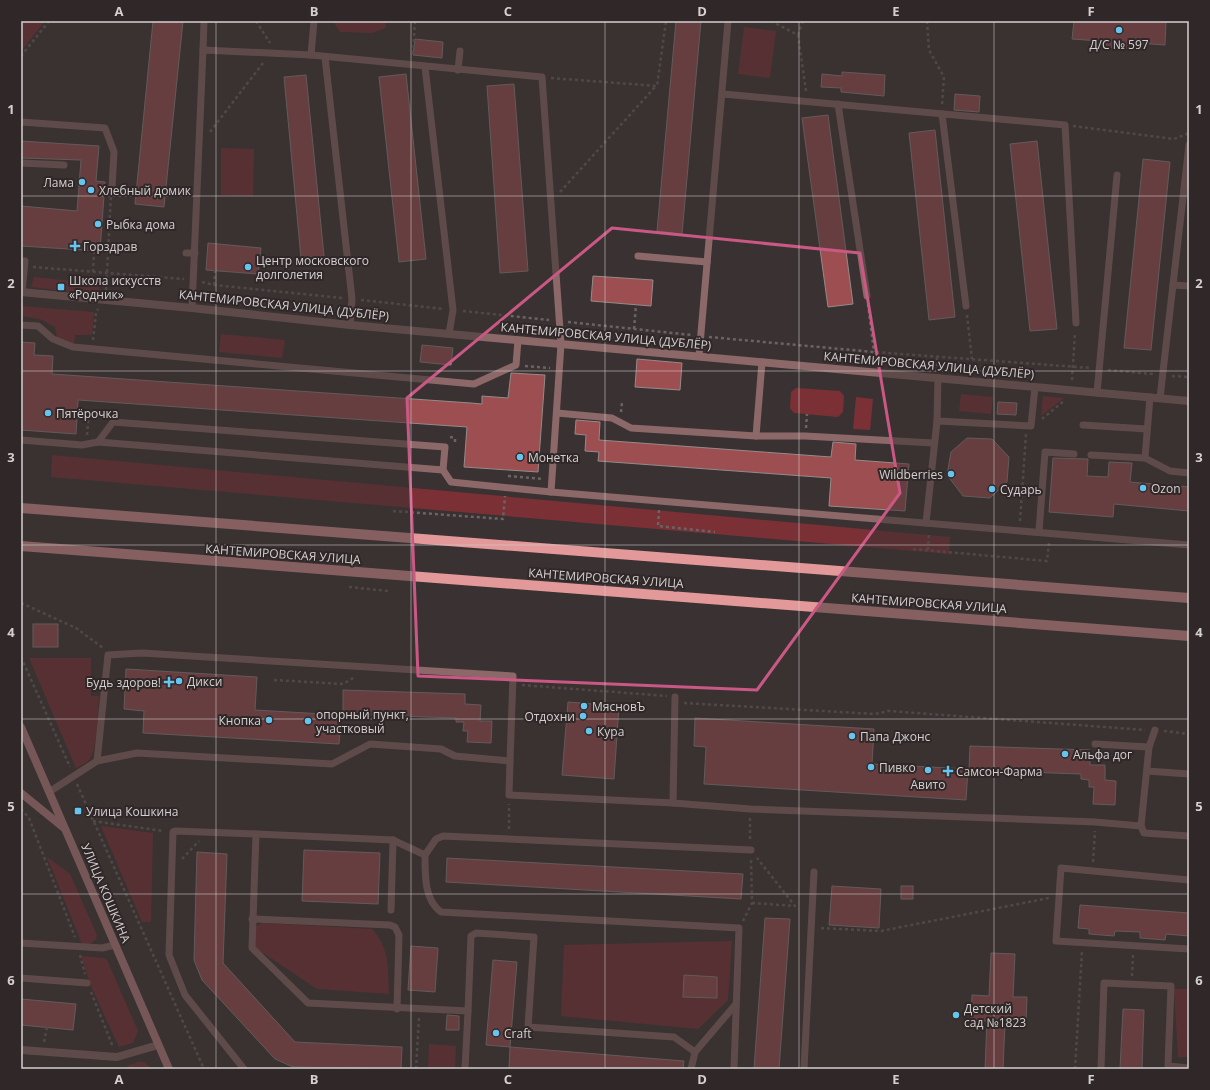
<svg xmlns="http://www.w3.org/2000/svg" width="1210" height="1090" viewBox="0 0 1210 1090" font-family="'Open Sans',sans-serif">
  <rect width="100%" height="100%" fill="#3a3232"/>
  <g fill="#7b3035">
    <polygon points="23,21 45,21 21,51 21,24"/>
    <polygon points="333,21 385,21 386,28 372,33 340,32"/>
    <polygon points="744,27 776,31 770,78 738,74"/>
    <polygon points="221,148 254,149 253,196 221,195"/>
    <polygon points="34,277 100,284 99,295 31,287"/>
    <polygon points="21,306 94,312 92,335 75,335 74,345 57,338 55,327 40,319 21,316"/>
    <polygon points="221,334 285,340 282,358 219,352"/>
    <polygon points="796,388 840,391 844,396 843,412 838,417 794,413 790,408 791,392"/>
    <polygon points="961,394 993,397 991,414 959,411"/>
    <polygon points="1043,396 1064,398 1041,416"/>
    <polygon points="856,397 873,399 870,430 853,429"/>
    <polygon points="52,455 950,537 949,554 51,477"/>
    <path d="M29 658H91V696H99C98 710 97 746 91 757 88 763 81 765 76 768Z"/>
    <polygon points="101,826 153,833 151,922 142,922"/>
    <polygon points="47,857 70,874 97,935 96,939 89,945 82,944"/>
    <path d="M262 923 372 929C390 947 388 971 389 994L317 989 253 946 255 927Z"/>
    <polygon points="732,941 728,1000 698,1029 561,1016 564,945"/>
    <polygon points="81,956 104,958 107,960 138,1031 133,1043 119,1047 91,986"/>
    <polygon points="1174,989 1189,989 1189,1057 1178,1057"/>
    <polygon points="429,1044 456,1046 455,1069 428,1069"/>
    <polygon points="138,1062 144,1062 152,1069 128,1069 127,1066"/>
  </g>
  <g fill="#9d4e51" stroke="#958b8b">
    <polygon points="153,21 183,21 164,207 135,204"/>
    <polygon points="676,21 701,21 682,234 657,231"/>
    <polygon points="1074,21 1166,21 1165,45 1137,43 1137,49 1100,47 1100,41 1072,39"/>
    <polygon points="415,39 443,42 442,58 413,55"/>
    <polygon points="842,72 885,75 884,96 841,92 841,88 821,87 822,74 842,76"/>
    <polygon points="406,74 426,259 399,262 379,77"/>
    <polygon points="306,75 324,256 301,258 284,77"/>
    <polygon points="514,84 528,271 500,273 487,86"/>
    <polygon points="955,94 980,96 979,112 954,110"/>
    <polygon points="828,115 853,304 828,307 802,118"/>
    <polygon points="935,130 955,317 929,320 909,133"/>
    <polygon points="21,141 99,146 96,181 105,182 100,251 21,246 21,206 77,211 81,160 21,158"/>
    <polygon points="1037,141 1057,329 1030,331 1010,144"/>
    <polygon points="1143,159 1170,162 1151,350 1124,348"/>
    <polygon points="208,243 261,248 258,274 206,270"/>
    <polygon points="593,276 653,280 651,306 591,301"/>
    <polygon points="21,342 35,343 34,355 53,356 52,374 471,403 482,404 482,396 508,398 511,373 545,375 538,472 464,467 467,427 78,400 76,434 21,430"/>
    <polygon points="422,345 453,348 451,365 420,362"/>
    <polygon points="637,359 682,363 680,390 635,387"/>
    <polygon points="998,402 1017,403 1016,415 997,414"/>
    <polygon points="576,420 600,422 599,440 831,457 833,442 856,444 855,460 909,464 905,511 829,506 831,478 598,461 599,452 585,451 586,435 575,434"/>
    <polygon points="967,438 992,439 1009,457 1007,482 990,498 963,496 947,475 951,452"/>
    <polygon points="1053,458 1088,459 1087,476 1108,477 1109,462 1132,463 1130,482 1189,487 1189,511 1114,504 1113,517 1049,512"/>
    <rect x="33" y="624" width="25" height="23"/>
    <polygon points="126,669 257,677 255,710 341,715 339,744 143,733 144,711 124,709"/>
    <polygon points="343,690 465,694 465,704 481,705 480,721 492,721 491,743 467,742 468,731 463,731 464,722 456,722 456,718 343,714"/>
    <polygon points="568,702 619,706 614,779 562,775"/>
    <polygon points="695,718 874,729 872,764 968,769 966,800 704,784 706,747 694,746"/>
    <polygon points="970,746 1090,750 1090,765 1105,765 1105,780 1116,781 1115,805 1093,804 1094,787 1089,787 1089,780 1081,779 1081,774 969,770"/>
    <polygon points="304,850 380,853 378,904 302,901"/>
    <polygon points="197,852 227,854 223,963 295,1042 402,1047 401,1069 293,1067 275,1059 202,980 194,960"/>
    <polygon points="447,858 743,874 741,899 446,882"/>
    <polygon points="832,886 881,889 879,928 829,925"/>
    <rect x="901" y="886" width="12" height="13"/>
    <polygon points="1080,905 1189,913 1189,936 1166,934 1165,940 1140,938 1140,932 1115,931 1114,936 1089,934 1089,929 1078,928"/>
    <polygon points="765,918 790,919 779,1069 754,1069"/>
    <polygon points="411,946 438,948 435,992 408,990"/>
    <polygon points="991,953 1015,954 1013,997 1027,997 1026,1023 1005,1023 1003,1069 985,1069 987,1021 971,1021 972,995 989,996"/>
    <polygon points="493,960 517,962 510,1047 486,1045"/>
    <polygon points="684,975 717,977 717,998 683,997"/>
    <polygon points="21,999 76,1004 73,1030 21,1025"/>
    <polygon points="1123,1009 1144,1010 1142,1069 1120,1069"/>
    <polygon points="447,1015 459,1016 459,1030 446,1030"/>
    <polygon points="510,1047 684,1061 683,1069 509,1069"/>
  </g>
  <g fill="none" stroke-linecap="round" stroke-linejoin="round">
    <g stroke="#6b6464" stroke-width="2.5" stroke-dasharray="3 3" stroke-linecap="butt">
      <polyline points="256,21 270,43"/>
      <polyline points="771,21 798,35 806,91"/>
      <polyline points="927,21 929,50 944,77 942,105"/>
      <polyline points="798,35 803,21"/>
      <polyline points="413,54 415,21"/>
      <polyline points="21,56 49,21"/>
      <polyline points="551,78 657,86 666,21"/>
      <polyline points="1073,126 1174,139 1189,133"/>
      <polyline points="210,132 263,63"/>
      <polyline points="560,192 656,86"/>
      <polyline points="33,267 184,279"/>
      <polyline points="93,272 94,251"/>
      <polyline points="202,282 214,285 342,298"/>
      <polyline points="214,285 215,270"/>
      <polyline points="106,290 111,195"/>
      <polyline points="361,300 444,309"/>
      <polyline points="868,304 874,352"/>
      <polyline points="463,311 549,320"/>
      <polyline points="967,315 972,359"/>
      <polyline points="568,322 692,335"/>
      <polyline points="634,329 636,305"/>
      <polyline points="709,337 874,352 1091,368"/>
      <polyline points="93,340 96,314 98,309"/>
      <polyline points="937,357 937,368"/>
      <polyline points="525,366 550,368"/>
      <polyline points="1108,370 1153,374"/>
      <polyline points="1172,376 1189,377"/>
      <polyline points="1072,380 1075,333"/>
      <polyline points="621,412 622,402"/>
      <polyline points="1042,419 1065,400"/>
      <polyline points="806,428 807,414"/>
      <polyline points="87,435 89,411 110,412"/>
      <polyline points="450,437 455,438 455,445"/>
      <polyline points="508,476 543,479"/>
      <polyline points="659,510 658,526 715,532"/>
      <polyline points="393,511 503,519 505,496"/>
      <polyline points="1020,521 1026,434"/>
      <polyline points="913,549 1047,561 1049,543"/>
      <polyline points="928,550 929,533"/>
      <polyline points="349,587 388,591"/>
      <polyline points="21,603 76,628 103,648"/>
      <polyline points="21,657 70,767"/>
      <polyline points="274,680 343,684 355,677"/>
      <polyline points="522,685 667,696"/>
      <polyline points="684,703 875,714 889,711 1145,730"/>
      <polyline points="1164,731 1189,734"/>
      <polyline points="77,784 204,1069"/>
      <polyline points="21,809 29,818 75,937"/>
      <polyline points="750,818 750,841"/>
      <polyline points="93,821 163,831"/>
      <polyline points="509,829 509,804"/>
      <polyline points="182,859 199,841"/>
      <polyline points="1093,862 1095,831"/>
      <polyline points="752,903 795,906 757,858"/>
      <polyline points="743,921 752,903 751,860"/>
      <polyline points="821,928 881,931 1049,898"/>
      <polyline points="80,955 85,974"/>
      <polyline points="1132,976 1133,955"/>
      <polyline points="91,992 113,1047"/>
      <polyline points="44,1042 47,1027"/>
      <polyline points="416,1069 419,1018"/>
      <polyline points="1075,1069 1082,951"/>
    </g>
    <g stroke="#8d6868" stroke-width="7">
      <polyline points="203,50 204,21"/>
      <polyline points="311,55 542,77 561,344 551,492"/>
      <polyline points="325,57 352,299 350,325"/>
      <polyline points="425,67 453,310 449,334"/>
      <polyline points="458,70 460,51"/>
      <polyline points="723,94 1065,125 1076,323"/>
      <polyline points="838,104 867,296"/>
      <polyline points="942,114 966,306"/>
      <polyline points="21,122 105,128 114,152 112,187"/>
      <polyline points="21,163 64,165"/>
      <polyline points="186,253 195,253"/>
      <polyline points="638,256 707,262"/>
      <polyline points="21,261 25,261 22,292"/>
      <polyline points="1173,285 1189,286"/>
      <polyline points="192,308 203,50 311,55 314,21"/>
      <polyline points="21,325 38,326 53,339 73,347 474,384 516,365 518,340"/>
      <polyline points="699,356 728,21"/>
      <polyline points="1097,393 1117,175"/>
      <polyline points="1150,397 1145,458 1170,471 1189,473"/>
      <polyline points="1160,398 1189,145"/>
      <polyline points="557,413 612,418 631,428 756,436 805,436 934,443"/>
      <polyline points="937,421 1031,426 1035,387"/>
      <polyline points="1083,425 1147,429"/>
      <polyline points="756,436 762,362"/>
      <polyline points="21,440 82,445 98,442 113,422 445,447 443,470 451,482 551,492 1189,545"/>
      <polyline points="98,442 443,470"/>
      <polyline points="1091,455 1145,458"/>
      <polyline points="926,523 937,421 938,378"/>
      <polyline points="1039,531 1045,452 1074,454"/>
      <polygon points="142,653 513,676 510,761 455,756 441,749 370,744 332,764 137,753 97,761 108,655"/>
      <polyline points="675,697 673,803 750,809 1095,822 1141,826 1149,747 1155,730"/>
      <polyline points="1095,744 1149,747"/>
      <polyline points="510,761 509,795 673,803"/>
      <polyline points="1147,771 1189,774"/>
      <polyline points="49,792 97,761"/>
      <polyline points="1141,826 1144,833 1189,836"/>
      <path d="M256 834 393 840 397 842 425 855C425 874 424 900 441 912L739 928 734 1069"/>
      <polyline points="425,855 436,839 443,836 751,850"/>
      <polyline points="1189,880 1061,868 1056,941 1189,949"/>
      <polyline points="391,910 393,840"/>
      <polyline points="252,919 390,925 395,927 399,935 397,1009"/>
      <polyline points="21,943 102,948 115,945"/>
      <polyline points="21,978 87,983"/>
      <polyline points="468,1011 471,936 476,933 534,937 528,1027 674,1037 695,1052"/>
      <polyline points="244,1069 185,995 169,955 173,832 175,831 256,834 252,948 308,1003 468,1011 465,1069"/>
      <polyline points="691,1069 695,1052 736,1004"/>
      <polyline points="804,1069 814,872"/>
      <polyline points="1101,1069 1104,983 1171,986 1168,1066 1189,1068"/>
    </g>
    <g stroke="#8d6868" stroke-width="8">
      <polyline points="21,292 192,308 350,325 1189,401"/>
      <polyline points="21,1050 117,1057 158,1045"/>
    </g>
    <g stroke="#be8484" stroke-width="8">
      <polyline points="21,727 169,1069"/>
      <polyline points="21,793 64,828"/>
    </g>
    <g stroke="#e3999a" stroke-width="10">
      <polyline points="21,508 1189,598"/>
      <polyline points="21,546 1189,636"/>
    </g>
  </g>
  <path d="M0 0H1210V1090H0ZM612 228 860 253 900 493 757 690 418 676 407 398Z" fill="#3a3232" fill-opacity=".55" fill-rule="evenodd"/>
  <path fill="none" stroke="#c95884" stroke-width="3" stroke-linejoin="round" d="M612 228 860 253 900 493 757 690 418 676 407 398Z"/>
  <path fill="none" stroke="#d5d0d0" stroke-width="1" stroke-opacity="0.55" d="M216 21V1069M411 21V1069M605 21V1069M799 21V1069M994 21V1069M21 196H1189M21 371H1189M21 545H1189M21 719H1189M21 894H1189"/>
  <g fill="#65c5ee" stroke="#302828" stroke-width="1.5">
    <circle cx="1119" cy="30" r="4"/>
    <circle cx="82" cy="182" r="4"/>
    <circle cx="91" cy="190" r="4"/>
    <circle cx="98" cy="224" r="4"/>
    <path d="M73 240h4v4h4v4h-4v4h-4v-4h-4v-4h4z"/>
    <circle cx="248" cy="267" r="4"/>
    <rect x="57" y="283" width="8" height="8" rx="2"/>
    <circle cx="48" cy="413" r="4"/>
    <circle cx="520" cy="457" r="4"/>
    <circle cx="951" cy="474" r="4"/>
    <circle cx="1143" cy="488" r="4"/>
    <circle cx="992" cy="489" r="4"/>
    <circle cx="179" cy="681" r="4"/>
    <path d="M167 676h4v4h4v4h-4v4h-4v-4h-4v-4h4z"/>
    <circle cx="584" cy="706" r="4"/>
    <circle cx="583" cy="716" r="4"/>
    <circle cx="269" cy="720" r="4"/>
    <circle cx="308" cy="721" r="4"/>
    <circle cx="589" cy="731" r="4"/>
    <circle cx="852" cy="736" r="4"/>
    <circle cx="1065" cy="754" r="4"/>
    <circle cx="871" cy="767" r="4"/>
    <circle cx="928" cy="770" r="4"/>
    <path d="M946 765h4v4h4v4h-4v4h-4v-4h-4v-4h4z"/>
    <rect x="74" y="807" width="8" height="8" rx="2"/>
    <circle cx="956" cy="1015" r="4"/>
    <circle cx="496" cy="1033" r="4"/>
  </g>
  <g text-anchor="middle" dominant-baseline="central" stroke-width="4" stroke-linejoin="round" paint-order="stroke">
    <g font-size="12" fill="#d5d0d0" stroke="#302828" text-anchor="start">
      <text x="1119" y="44" text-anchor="middle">Д/C № 597</text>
      <text x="74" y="182" text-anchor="end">Лама</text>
      <text x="99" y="190">Хлебный домик</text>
      <text x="106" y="224">Рыбка дома</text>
      <text x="83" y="246">Горздрав</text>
      <text x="256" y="260">Центр московского<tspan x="256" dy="14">долголетия</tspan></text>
      <text x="69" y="280">Школа искусств<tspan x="69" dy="14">«Родник»</tspan></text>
      <text x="56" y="413">Пятёрочка</text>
      <text x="528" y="457">Монетка</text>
      <text x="943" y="474" text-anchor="end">Wildberries</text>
      <text x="1151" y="488">Ozon</text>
      <text x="1000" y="489">Сударь</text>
      <text x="187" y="681">Дикси</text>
      <text x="161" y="682" text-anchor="end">Будь здоров!</text>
      <text x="592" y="706">МясновЪ</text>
      <text x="316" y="714">опорный пункт,<tspan x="316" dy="14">участковый</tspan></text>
      <text x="575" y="716" text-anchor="end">Отдохни</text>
      <text x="261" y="720" text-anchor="end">Кнопка</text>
      <text x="597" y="731">Кура</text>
      <text x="860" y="736">Папа Джонс</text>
      <text x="1073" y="754">Альфа дог</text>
      <text x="879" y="767">Пивко</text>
      <text x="956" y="771">Самсон-Фарма</text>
      <text x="928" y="784" text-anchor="middle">Авито</text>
      <text x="86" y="811">Улица Кошкина</text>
      <text x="964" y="1008">Детский<tspan x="964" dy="14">сад №1823</tspan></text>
      <text x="504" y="1033">Craft</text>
    </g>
    <g font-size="12" fill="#d5d0d0" stroke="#302828">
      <text transform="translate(284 305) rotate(6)">КАНТЕМИРОВСКАЯ УЛИЦА (ДУБЛЁР)</text>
      <text transform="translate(606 336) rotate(5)">КАНТЕМИРОВСКАЯ УЛИЦА (ДУБЛЁР)</text>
      <text transform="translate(929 365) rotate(5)">КАНТЕМИРОВСКАЯ УЛИЦА (ДУБЛЁР)</text>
      <text transform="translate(283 554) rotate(4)">КАНТЕМИРОВСКАЯ УЛИЦА</text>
      <text transform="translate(606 578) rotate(4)">КАНТЕМИРОВСКАЯ УЛИЦА</text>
      <text transform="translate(929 603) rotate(4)">КАНТЕМИРОВСКАЯ УЛИЦА</text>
      <text transform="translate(106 893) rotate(67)">УЛИЦА КОШКИНА</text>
    </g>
  </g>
  <rect width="1210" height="1090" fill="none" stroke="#302828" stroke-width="44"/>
  <rect x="22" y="22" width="1166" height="1046" fill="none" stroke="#d5d0d0" stroke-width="1.5"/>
  <g font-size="13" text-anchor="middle" font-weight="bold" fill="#d5d0d0">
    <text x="119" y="16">A</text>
    <text x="314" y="16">B</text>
    <text x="508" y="16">C</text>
    <text x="702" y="16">D</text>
    <text x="896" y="16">E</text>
    <text x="1091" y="16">F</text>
    <text x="11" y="114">1</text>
    <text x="1199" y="114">1</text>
    <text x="11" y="288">2</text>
    <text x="1199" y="288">2</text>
    <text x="11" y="462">3</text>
    <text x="1199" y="462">3</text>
    <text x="11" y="637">4</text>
    <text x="1199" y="637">4</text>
    <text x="11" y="811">5</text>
    <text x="1199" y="811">5</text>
    <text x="11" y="985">6</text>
    <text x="1199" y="985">6</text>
    <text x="119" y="1084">A</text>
    <text x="314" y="1084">B</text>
    <text x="508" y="1084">C</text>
    <text x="702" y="1084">D</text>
    <text x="896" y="1084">E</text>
    <text x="1091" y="1084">F</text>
  </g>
</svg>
